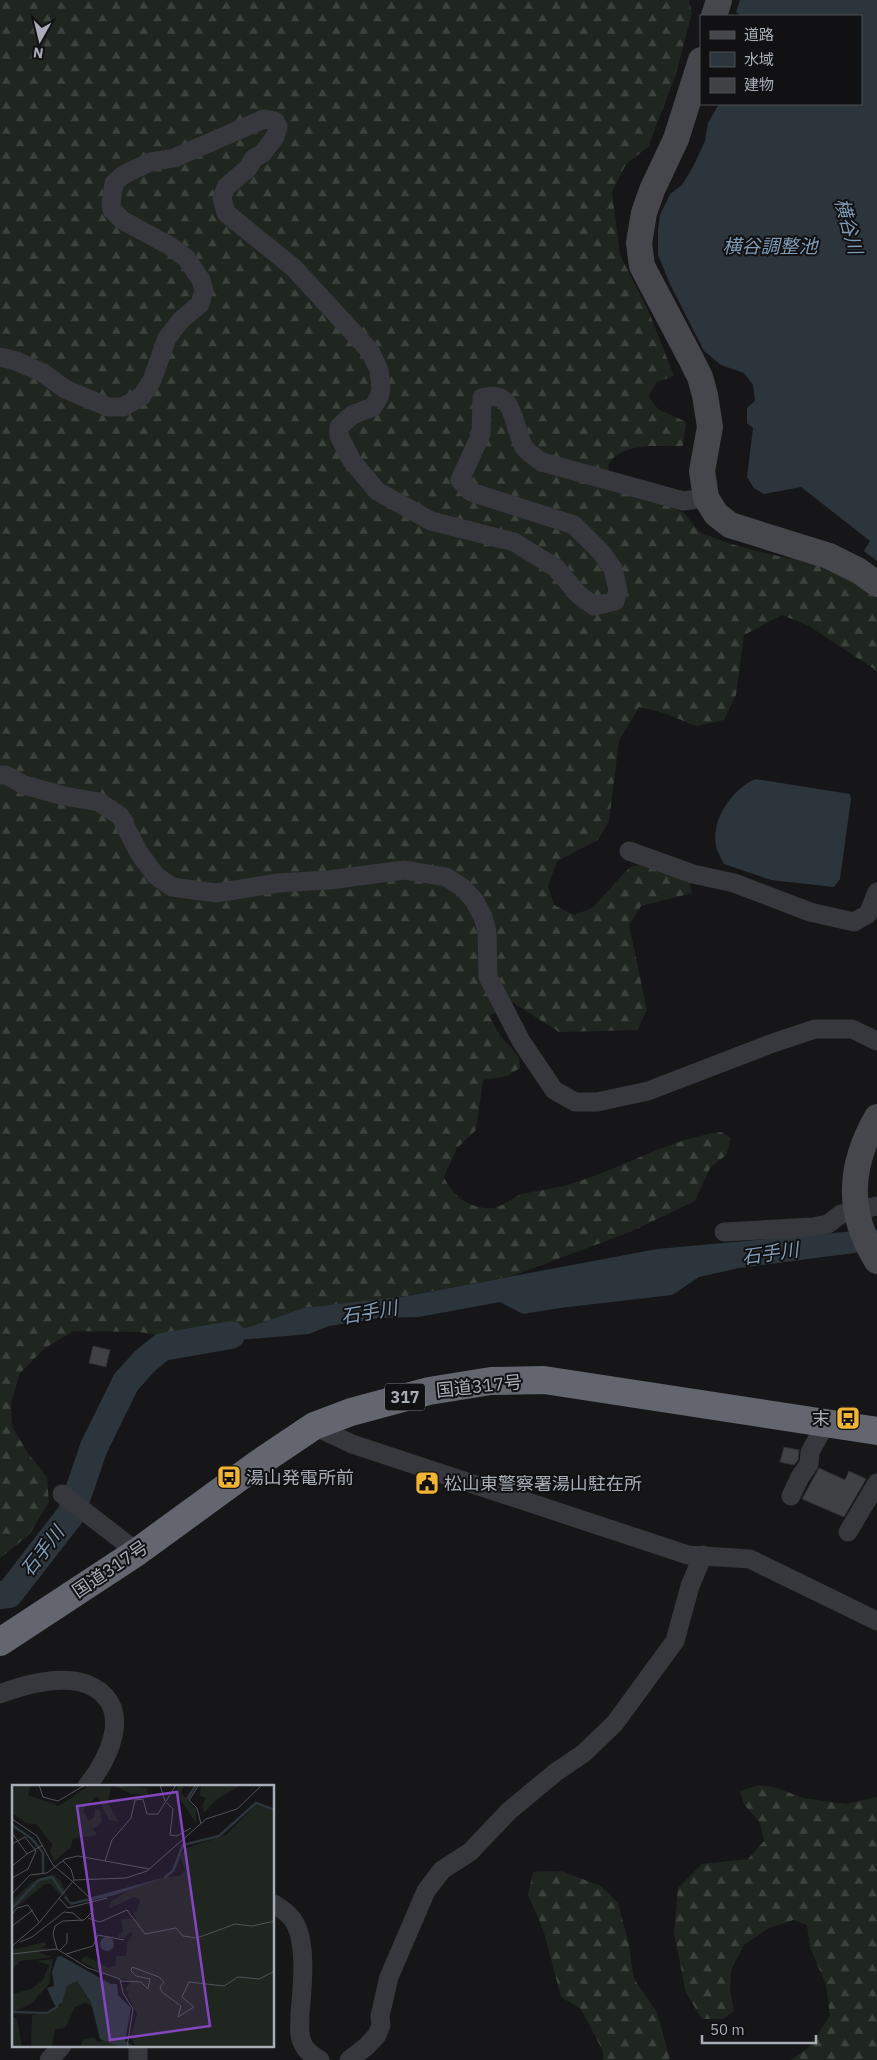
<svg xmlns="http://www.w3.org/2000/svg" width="877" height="2060" viewBox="0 0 877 2060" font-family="'IBM Plex Sans','Noto Sans JP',sans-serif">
  <defs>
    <pattern id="forest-firs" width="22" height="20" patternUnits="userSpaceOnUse" patternTransform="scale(1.25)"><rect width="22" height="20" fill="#1e261f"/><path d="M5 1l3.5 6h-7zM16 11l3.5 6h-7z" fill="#3c433d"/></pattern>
  </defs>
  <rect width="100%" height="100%" fill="#161618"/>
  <g fill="url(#forest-firs)">
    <path d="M0 0H689L692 13 675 77 648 147 626 164 612 192 620 255 648 310 674 376 657 382 648 396 658 409 686 422 683 446C658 447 622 441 608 465L612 486 655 500 684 513 699 532 731 544 773 555 821 564 877 597V671L809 626 782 615 744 635 736 695 724 720 696 726 664 713 639 707 619 741 609 821 598 840 557 861 548 886 554 905 574 915 592 908 630 867 644 864 689 881 692 893 641 906 629 925 647 1010 637 1030 559 1032 512 1002 490 1016 498 1033 519 1057 520 1068 507 1076 483 1080 476 1130 457 1148 444 1177C452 1196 470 1209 491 1208 502 1208 512 1197 522 1194 538 1190 555 1189 570 1184 622 1169 667 1139 721 1132L731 1138 726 1155 710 1168 695 1201 630 1232 512 1276 407 1296 303 1308 255 1325 196 1342 140 1332 74 1331 45 1348 20 1373 11 1403 12 1426 27 1452 47 1477 49 1502 29 1535 0 1558Z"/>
    <polygon points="758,1785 774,1787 803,1798 846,1804 877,1797 877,2060 791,2060 809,2047 830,2016 826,1985 810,1947 807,1925 793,1920 769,1928 744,1945 731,1970 730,1990 734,2011 723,2019 702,2019 686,1993 674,1933 678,1888 702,1864 748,1859 764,1841 760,1823 744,1804 740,1791"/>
    <polygon points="561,1871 601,1886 618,1903 629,1945 634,1979 657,2012 670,2060 603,2060 603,2051 581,2009 561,1997 543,1929 528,1895 533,1872"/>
  </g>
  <g fill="#2c353c">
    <polygon points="740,0 877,0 877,561 864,551 870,541 801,487 764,494 754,488 747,477 753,428 747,423 747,408 755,401 753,385 744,373 721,365 704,351 670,284 658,255 658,229 660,215 670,194 682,185 693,167 705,141 708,123 719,104 861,104 861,16 742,16 736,12"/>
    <path d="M755 779 850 794 851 799 840 879 834 887 771 880 724 864C722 859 717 852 716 846 711 819 732 790 755 779Z"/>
    <polygon points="877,1229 877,1250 739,1268 699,1277 672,1295 560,1308 523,1314 500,1302 419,1317 379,1318 329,1326 309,1334 226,1341 196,1342 255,1325 303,1308 407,1296 657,1249"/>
  </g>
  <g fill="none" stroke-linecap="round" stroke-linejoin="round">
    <polyline stroke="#2c353c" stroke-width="28" points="0,1595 9,1594 71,1514 94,1447 126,1382 145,1361 162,1347 231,1335"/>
  </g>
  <g fill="#404145" stroke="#303034">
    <polygon points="93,1346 110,1350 106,1367 89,1363"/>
    <polygon points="784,1447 799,1450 798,1460 794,1465 780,1462"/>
    <polygon points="819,1468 845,1480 849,1471 866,1479 844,1517 802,1499"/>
  </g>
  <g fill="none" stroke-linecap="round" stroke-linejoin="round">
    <g stroke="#37383d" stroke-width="19">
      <path d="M0 357 16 361 43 373 65 389 108 407H123L142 396 152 380 167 338 181 320 200 304 204 290 201 280 186 258 170 246 122 220 112 210 111 203 114 183 123 175 150 162 174 158 264 119 275 121 278 127 275 137 262 154 254 158 248 168 226 187 222 198 226 213 294 268 370 351 379 370 381 389 379 397 373 407 352 415 339 427V436L352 461 377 491 431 521 514 542 556 568 579 595 594 606 615 601 618 590 613 569 602 553 574 525 471 492 460 480 481 434 482 398C516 387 513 429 524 447 528 453 536 458 542 462L683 501 706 498"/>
      <polyline points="0,775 6,775 24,785 64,796 99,802 120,816 139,853 156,876 172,887 216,893 278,883 329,880 404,870 446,877 462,887 474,900 483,917 487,931 488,977 521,1041 554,1090 575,1102 597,1102 648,1091 773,1043 815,1029 852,1029 877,1041"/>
      <polyline points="629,851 693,874 734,883 810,912 854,922 868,914 877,892"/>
      <polyline points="724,1232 813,1227 828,1224 841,1214 877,1206"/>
      <polyline points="314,1426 352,1444 688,1555 750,1559 877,1621"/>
      <polyline points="62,1494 137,1552"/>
      <polyline points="791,1496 800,1477 809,1464 810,1452 820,1434 822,1423"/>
      <polyline points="848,1532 877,1483"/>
      <path d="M0 1694C25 1684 68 1673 93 1687 134 1709 108 1760 87 1786"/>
      <path d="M274 1904C283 1909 291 1915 296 1925 307 1948 302 1989 300 2014 300 2023 298 2035 303 2044 306 2051 313 2056 320 2060"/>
      <polyline points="138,2046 138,2060"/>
      <polyline points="49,2060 62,2046"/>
      <polyline points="349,2060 367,2046 377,2035 381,2025 380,2016 389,1977 426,1891 442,1870 470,1852 509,1811 556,1772 584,1753 615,1723 675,1641 690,1586 703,1555"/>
    </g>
    <g stroke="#45474d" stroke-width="26">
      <polyline points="714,16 719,0"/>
      <polyline points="701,60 676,139 652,190 644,213 639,243 642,266 691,359 700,377 705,395 710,427 702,471 706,498 716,514 730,525 829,556 859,571 877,584"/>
      <path d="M877 1117C849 1166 846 1212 877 1261"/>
    </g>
    <polyline stroke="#63666e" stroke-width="28" points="0,1642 137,1552 259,1463 314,1426 351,1412 429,1391 491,1381 544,1380 877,1431"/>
  </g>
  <defs>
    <g id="bus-square" transform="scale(1.25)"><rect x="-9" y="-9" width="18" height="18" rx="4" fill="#f2b435" stroke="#111113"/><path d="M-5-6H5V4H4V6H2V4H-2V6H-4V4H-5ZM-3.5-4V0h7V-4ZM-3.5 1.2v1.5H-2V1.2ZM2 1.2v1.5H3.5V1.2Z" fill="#111"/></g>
    <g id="civic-square" transform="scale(1.25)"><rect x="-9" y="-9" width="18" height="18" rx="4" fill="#f2b435" stroke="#111113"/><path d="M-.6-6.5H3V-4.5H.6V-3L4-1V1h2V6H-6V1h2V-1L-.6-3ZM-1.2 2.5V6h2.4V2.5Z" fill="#111"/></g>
  </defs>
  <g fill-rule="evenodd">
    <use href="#bus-square" x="848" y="1418"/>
    <use href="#bus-square" x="229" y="1477"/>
    <use href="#civic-square" x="427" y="1483"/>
  </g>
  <g text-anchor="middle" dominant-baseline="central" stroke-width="4" stroke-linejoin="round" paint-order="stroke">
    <rect fill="#111113" stroke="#7b7e86" stroke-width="1" x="385" y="1383.5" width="40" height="27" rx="4"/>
    <g font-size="16" font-weight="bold" fill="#a8adb8">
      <text x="405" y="1397">317</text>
    </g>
    <g font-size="18" fill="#a8adb8" stroke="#111113">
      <text transform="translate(479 1386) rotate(-6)">国道317号</text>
      <text transform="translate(110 1569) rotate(-34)">国道317号</text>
    </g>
    <g font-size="18" fill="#a8adb8" stroke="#111113" text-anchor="start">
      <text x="830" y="1418" text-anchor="end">末</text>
      <text x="246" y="1477">湯山発電所前</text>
      <text x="444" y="1483">松山東警察署湯山駐在所</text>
    </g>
    <g font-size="19" font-style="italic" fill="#7f9ab3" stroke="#111113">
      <text transform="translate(849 226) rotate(75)">横谷川</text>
      <text x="770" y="246">横谷調整池</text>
      <text transform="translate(770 1253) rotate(-8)">石手川</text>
      <text transform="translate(369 1312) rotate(-10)">石手川</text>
      <text transform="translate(42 1551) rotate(-52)">石手川</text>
    </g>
  </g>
  <g transform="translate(12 1785)">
    <rect width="262" height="262" fill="#161618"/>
    <path d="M41 89 49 96 54 110 47 109 39 99H33L0 126V116L20 97Z" fill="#1e261f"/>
    <path d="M4 0H19L16 10 47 21 75 2H99L96 18 107 37 97 35 85 11 71 25 77 36 82 32 83 23 88 26 90 37 81 44 85 50 61 54 59 62 42 77 38 66 40 59 24 39 14 38 0 28V5ZM100 0 134 3 137 10 120 9ZM166 0H172L169 8 184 24V38L165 10ZM189 0H229L204 15 192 28 190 21 194 13 188 11ZM244 20 262 26V262H123L119 251 125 229 115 209 117 207 113 204 120 196 95 190 68 176 74 171 96 183 103 181 104 171H114L115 158 121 149 118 147 112 153 105 152 111 146 109 134H125L121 128 125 126 128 115 122 112 97 124 99 116 119 104 154 92 168 91 173 85 168 71 174 63 214 50ZM33 157 35 160 29 163H37L26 167 40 172 8 176 0 185V165ZM41 174 37 199 20 218 0 228V209L19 204 31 195 37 180 25 176ZM65 196 80 221 73 218 63 222 53 243 43 244 40 262H19L20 230 40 227 49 220 55 201ZM0 231 5 234 10 262H0ZM82 252 86 257 96 254 109 262H68L71 255Z" fill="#1e261f"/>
    <path d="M154 92 103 110 59 120 52 113 54 110 58 117H62ZM88 159a7 7 0 1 1 14 0a7 7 0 1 1-14 0ZM49 171 99 199H105L106 210 119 223 113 256 123 262H109L88 254 79 218 65 196 55 201 50 218 43 221 35 203 42 201 40 187 45 172Z" fill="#2c353c"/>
    <path fill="none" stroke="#2c353c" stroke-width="2.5" d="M175 14 184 0M0 40 20 54 31 68V89M152 93 161 86 171 60 207 51 244 18 263 25M0 123 27 95 40 92 51 108M0 227 35 228 45 222 46 216"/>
    <path fill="none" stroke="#505258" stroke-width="1" d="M27 0 31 12 46 16 73 0M148 0 153 16M187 0 177 15 185 23 189 39M155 18 161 24 158 50 165 51 179 43M0 34 25 51 41 80 60 96M0 48 15 69 0 81M0 59 13 52 24 66 16 84 0 93M15 69 31 60M51 76 59 84 62 95M93 76 100 55 119 33 123 15 131 14 135 29H146L164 0M0 109 18 90 35 88 53 74 66 71 137 84M47 113 56 123 95 113M0 129 5 123 16 120 27 137M76 133 88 137 115 125 133 149 164 143 171 151 185 153 223 139 240 141 263 136M0 141 21 125M8 157 20 152 52 127 61 128 70 136M0 161 26 139 62 95 114 93 135 86 194 34 225 24 250 0M45 164 41 149 43 141 51 136 72 135 81 126 80 115 60 96M48 165 55 158V148M0 169 45 164 76 183 108 194 111 208 121 224 115 262M54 169 81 161 86 150 112 155M109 196 129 197 136 204 138 194 124 191 119 186 120 182 147 192 152 197 148 202 150 207 169 221 166 232 182 222 170 212 177 197 212 201 226 192 247 194 263 186"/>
    <path fill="#8446be" fill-opacity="0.15" stroke="#8446be" stroke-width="2.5" d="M165 7 198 241 98 255 65 21Z"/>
    <rect width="262" height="262" fill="none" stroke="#a8adb8" stroke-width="2.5"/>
  </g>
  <rect x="700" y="15" width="162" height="90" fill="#111113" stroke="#4d4f55"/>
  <rect x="710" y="31" width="25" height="8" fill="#45474d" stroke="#4d4f55"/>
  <text x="744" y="40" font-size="15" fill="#a8adb8">道路</text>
  <rect x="710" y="52" width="25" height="15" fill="#2c353c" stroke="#4d4f55"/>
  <text x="744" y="65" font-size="15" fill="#a8adb8">水域</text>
  <rect x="710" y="78" width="25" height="15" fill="#404145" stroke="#4d4f55"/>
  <text x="744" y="90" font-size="15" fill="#a8adb8">建物</text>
  <g transform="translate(40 40) rotate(188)" stroke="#111113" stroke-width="4" paint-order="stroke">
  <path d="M0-4L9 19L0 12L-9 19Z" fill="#a8adb8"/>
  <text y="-8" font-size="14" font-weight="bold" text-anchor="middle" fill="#a8adb8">N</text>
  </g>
  <path d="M702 2035v8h114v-8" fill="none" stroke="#a8adb8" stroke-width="2.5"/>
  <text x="710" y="2035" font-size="15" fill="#a8adb8" stroke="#111113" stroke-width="4" paint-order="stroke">50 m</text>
</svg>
